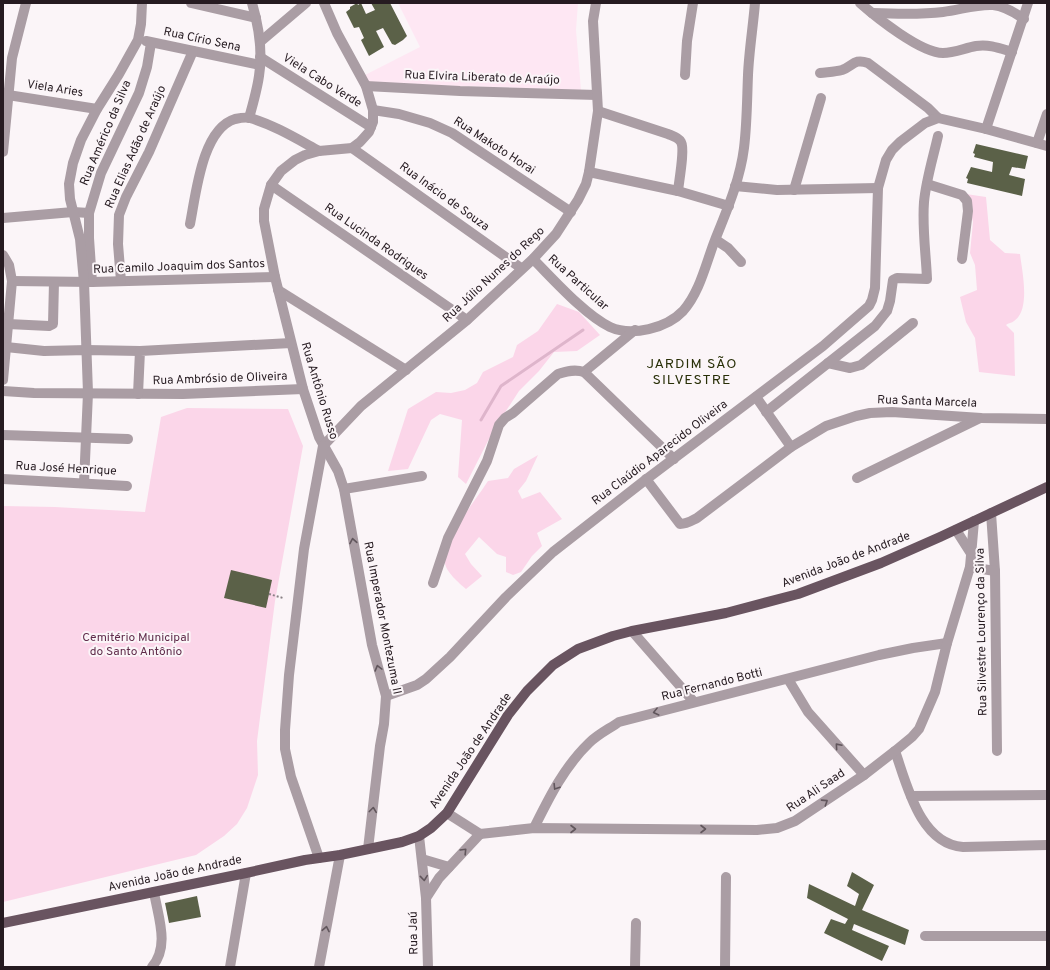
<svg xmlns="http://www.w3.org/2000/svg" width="1050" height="970" viewBox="0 0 1050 970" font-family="Overpass,sans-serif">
  <rect width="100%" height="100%" fill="#fbf5f8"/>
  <polygon fill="#fee7f3" points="398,3 578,3 576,30 581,90 368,83 365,75 420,47"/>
  <g fill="#fbd6e9">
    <path d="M966 194 986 197 990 240 1005 253 1020 254C1022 271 1031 310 1014 321 1012 323 1008 323 1006 325L1014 333 1015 376 979 372 975 338 966 322 960 297 977 290 975 265 970 253 973 222Z"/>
    <polygon points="557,304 579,312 600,335 577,351 554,352 539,371 519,391 493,431 466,484 458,477 462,420 440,414 431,420 408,469 388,471 408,409 436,392 451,393 465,390 477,383 483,372 513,357 517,345 538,331"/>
    <polygon points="187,408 288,409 303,446 275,601 257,741 258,775 247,808 237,824 224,836 196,855 3,902 3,506 55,507 145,512 161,417"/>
    <path d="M538 455 526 481 518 491 522 499 540 492 562 519 537 533 542 546 532 556 521 572 513 575 506 572V557L497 554 479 537 465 554 471 564 482 576 466 589C459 583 446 572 445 563 442 540 476 500 488 481L508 478 514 469Z"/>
  </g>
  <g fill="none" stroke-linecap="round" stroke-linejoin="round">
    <polyline stroke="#deb5cb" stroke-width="3" points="481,420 501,386 583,330"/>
  </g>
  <g fill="#5b6148">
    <polygon points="357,3 358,5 361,3 366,14 375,10 371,3 390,3 407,36 403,40 395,45 392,44 383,28 376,31 384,47 369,56 361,40 364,38 359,27 354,28 346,12 350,9 350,7"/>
    <polygon points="976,144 1028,156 1025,169 1012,167 1009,175 1025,179 1022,196 967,183 968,179 966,178 971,167 992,172 993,162 974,157 975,154 973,153"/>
    <polygon points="231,570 272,580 266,608 224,598"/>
    <polygon points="852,872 874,885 862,910 909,930 905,945 854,924 852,930 889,946 882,961 824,933 831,919 845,924 848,919 807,898 809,884 855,906 859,894 847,886"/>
    <polygon points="197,896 201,917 169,923 165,903"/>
  </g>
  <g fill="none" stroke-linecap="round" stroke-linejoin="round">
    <polyline stroke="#898085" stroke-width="2" stroke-dasharray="2 2" stroke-linecap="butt" points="269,594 283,598"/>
    <g stroke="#aa9da4" stroke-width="10">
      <polyline points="191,3 256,18"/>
      <polyline points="324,3 337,33 366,86 373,110 373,122 369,132 360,142 352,148 319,151 305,155 295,160 281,171 271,185 264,209 264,221 275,277 303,389 319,437 338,471 344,489 372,645 386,696 384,724 380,746 368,849"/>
      <path d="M860 3C877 18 921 53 943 53 954 53 965 48 976 46 989 44 999 48 1012 52"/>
      <path d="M872 13C896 14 919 15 943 12 960 10 976 4 993 5 1004 6 1014 12 1024 19"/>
      <polyline points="146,41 260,65"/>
      <polyline points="260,42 306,3"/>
      <polyline points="260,57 371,127"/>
      <path d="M820 73C827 72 835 72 842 70 853 66 854 58 868 63L928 108 938 118"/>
      <polyline points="685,75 687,41 693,3"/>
      <polyline points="366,86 460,91 597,95"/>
      <polyline points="8,95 97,109"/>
      <polyline points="373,110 399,114 430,123 452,133 571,212"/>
      <path d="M598 111 668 134C673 136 678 137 681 142 685 149 679 181 678 191"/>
      <path d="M249 118C253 104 257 90 259 76 263 51 259 27 252 3"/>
      <polyline points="986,129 1028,3"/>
      <polyline points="1037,143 1047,114"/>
      <polyline points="352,148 521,268"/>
      <polyline points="3,152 12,58 26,3"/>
      <polyline points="589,172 678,191 729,206"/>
      <polyline points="927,184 962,195 967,201 968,211 962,259"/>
      <polyline points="271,185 467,320"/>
      <polyline points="735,186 777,190 878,188"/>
      <polyline points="794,190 821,98"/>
      <polyline points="3,218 73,212 89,213"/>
      <path d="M190 224C196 194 202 129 235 119 240 118 246 117 250 118 274 125 297 139 319 151"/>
      <polyline points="716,240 728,248 741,262"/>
      <polyline points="3,255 9,265 12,281 3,380"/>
      <path d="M533 259C553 279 585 315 610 327 632 337 667 328 683 311 700 292 706 263 715 240 727 210 740 180 744 148 747 124 747 99 748 75 749 51 753 27 755 3"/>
      <polyline points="12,281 92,282 275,277"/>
      <polyline points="121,281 118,244 119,215 126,197 149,152 193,51"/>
      <polyline points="92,282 89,238 89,213 101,173 139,93 147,67 151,43"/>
      <polyline points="278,290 406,370"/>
      <polyline points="8,324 49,326 53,324 54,282"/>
      <polyline points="6,347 44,351 87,350 140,351"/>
      <polyline points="828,363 850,368 861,365 913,323"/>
      <polyline points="584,372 635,330"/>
      <polyline points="3,391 34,393 183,394 303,389"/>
      <polyline points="138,394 140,351 291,343"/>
      <polyline points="756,397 791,447"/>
      <path d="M766 412 875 326 887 311 890 301 893 280 897 278 927 279C926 254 922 228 924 202 926 180 933 158 938 136"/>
      <polyline points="3,435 128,439"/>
      <polyline points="323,446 361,406 467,320 533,259 556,234 578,200 586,184 589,172 598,111 593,21 596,3"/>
      <polyline points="857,478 980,418"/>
      <polyline points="3,479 127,486"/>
      <path d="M646 479 680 524C687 524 691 521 697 518L791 447 826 426 856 416 870 413 892 412 981 418 1047 419"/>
      <polyline points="84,483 88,393 84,282 80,239 70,199 69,184 73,163 81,140 97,109 119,74 138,40 141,24 142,3"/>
      <polyline points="344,489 422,476"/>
      <polyline points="991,513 995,571 997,751"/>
      <polyline points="956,530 972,555"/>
      <polyline points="970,567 995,571"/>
      <path d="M433 583 448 538 487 461 499 425 505 418 513 413 558 374C567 371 575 369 584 372L674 459"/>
      <polyline points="632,631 694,702"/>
      <polyline points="788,679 808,712 864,775"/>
      <polyline points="386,696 417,685 426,679 450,657 506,597 553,552 644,481 823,346 869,306 872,300 875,288 878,188 886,160 892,150 900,142 925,123 938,118 986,129 1047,146"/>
      <path d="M895 751C907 785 920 844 963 847L1047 845"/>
      <polyline points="911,796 1047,795"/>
      <polyline points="447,813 480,834"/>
      <path d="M534 828C549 798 564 767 589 743 598 734 609 729 619 722L879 655 913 648 947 643"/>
      <polyline points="480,834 534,828 757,830 777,828 795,821 864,775 895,751 912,737 919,729 935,692 947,643 970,567 974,521"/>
      <polyline points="419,836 426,898 428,967"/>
      <polyline points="319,858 291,777 285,749 285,730 289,675 304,549 323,446"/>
      <polyline points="422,859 449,867"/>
      <polyline points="426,898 439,878 480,834"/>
      <polyline points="925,936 1047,936"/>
      <path d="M152 967C170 946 158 917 154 892"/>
      <polyline points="230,967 246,873"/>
      <polyline points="319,967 340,855"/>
      <polyline points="635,967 636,923"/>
      <polyline points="725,967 726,877"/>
    </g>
    <polyline stroke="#695460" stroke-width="10" points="3,923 246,873 305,860 340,855 402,842 419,836 431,828 447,813 508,715 527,691 553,665 578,649 613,636 632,631 726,613 798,594 881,563 940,537 1047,487"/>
  </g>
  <defs><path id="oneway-chevron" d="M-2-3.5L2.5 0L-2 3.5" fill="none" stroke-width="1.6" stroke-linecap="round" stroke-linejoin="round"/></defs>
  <g stroke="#61565c">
    <use href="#oneway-chevron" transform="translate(353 541) rotate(-100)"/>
    <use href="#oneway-chevron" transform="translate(378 668) rotate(-105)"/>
    <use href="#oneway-chevron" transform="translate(656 712) rotate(166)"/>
    <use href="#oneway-chevron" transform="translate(838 746) rotate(-131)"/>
    <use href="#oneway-chevron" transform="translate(556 787) rotate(122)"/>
    <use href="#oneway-chevron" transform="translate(825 802) rotate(-33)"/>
    <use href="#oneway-chevron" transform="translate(373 810) rotate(-83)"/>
    <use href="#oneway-chevron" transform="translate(573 829)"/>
    <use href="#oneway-chevron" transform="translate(703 829)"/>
    <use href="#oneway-chevron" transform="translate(464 851) rotate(-46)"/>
    <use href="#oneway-chevron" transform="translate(424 878) rotate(84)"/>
    <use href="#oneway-chevron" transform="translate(326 929) rotate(-79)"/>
  </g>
  <g text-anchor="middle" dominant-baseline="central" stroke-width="4" stroke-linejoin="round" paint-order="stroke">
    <g font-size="12" fill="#261b21" stroke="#fbf5f8">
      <text transform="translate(202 40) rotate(12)">Rua Círio Sena</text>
      <text transform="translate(482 78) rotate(2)">Rua Elvira Liberato de Araújo</text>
      <text transform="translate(322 81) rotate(32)">Viela Cabo Verde</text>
      <text transform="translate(55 89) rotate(9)">Viela Aries</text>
      <text transform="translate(106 133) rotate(-67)">Rua Américo da Silva</text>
      <text transform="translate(494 146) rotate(33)">Rua Makoto Horai</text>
      <text transform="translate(136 147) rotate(-66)">Rua Elias Adão de Araújo</text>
      <text transform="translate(444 197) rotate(36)">Rua Inácio de Souza</text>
      <text transform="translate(376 242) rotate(35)">Rua Lucinda Rodrigues</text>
      <text transform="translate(179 267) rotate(-2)">Rua Camilo Joaquim dos Santos</text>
      <text transform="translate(494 275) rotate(-43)">Rua Júlio Nunes do Rego</text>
      <text transform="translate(578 283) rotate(42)">Rua Particular</text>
      <text transform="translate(220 379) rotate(-2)">Rua Ambrósio de Oliveira</text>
      <text transform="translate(319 391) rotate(73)">Rua Antônio Russo</text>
      <text transform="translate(927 402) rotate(2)">Rua Santa Marcela</text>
      <text transform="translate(660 453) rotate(-37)">Rua Claúdio Aparecido Oliveira</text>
      <text transform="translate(66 469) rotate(3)">Rua José Henrique</text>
      <text transform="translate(846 560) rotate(-21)">Avenida João de Andrade</text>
      <text transform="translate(382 618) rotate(79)">Rua Imperador Montezuma II</text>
      <text transform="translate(982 632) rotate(-91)">Rua Silvestre Lourenço da Silva</text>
      <text transform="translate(712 685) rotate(-14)">Rua Fernando Botti</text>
      <text transform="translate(471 751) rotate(-56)">Avenida João de Andrade</text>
      <text transform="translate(816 791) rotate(-34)">Rua Ali Saad</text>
      <text transform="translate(175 874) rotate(-12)">Avenida João de Andrade</text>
      <text transform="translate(414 933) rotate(-91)">Rua Jaú</text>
    </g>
    <g font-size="12" fill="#602c4b" stroke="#fbf5f8">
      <text x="136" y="638">Cemitério Municipal<tspan x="136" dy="14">do Santo Antônio</tspan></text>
    </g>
    <g font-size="14" letter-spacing="1" fill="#282f07" stroke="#fbf5f8">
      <text x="692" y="364">JARDIM SÃO<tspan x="692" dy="16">SILVESTRE</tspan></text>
    </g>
  </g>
  <rect width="1050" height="970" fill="none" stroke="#261b21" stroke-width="8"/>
</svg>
